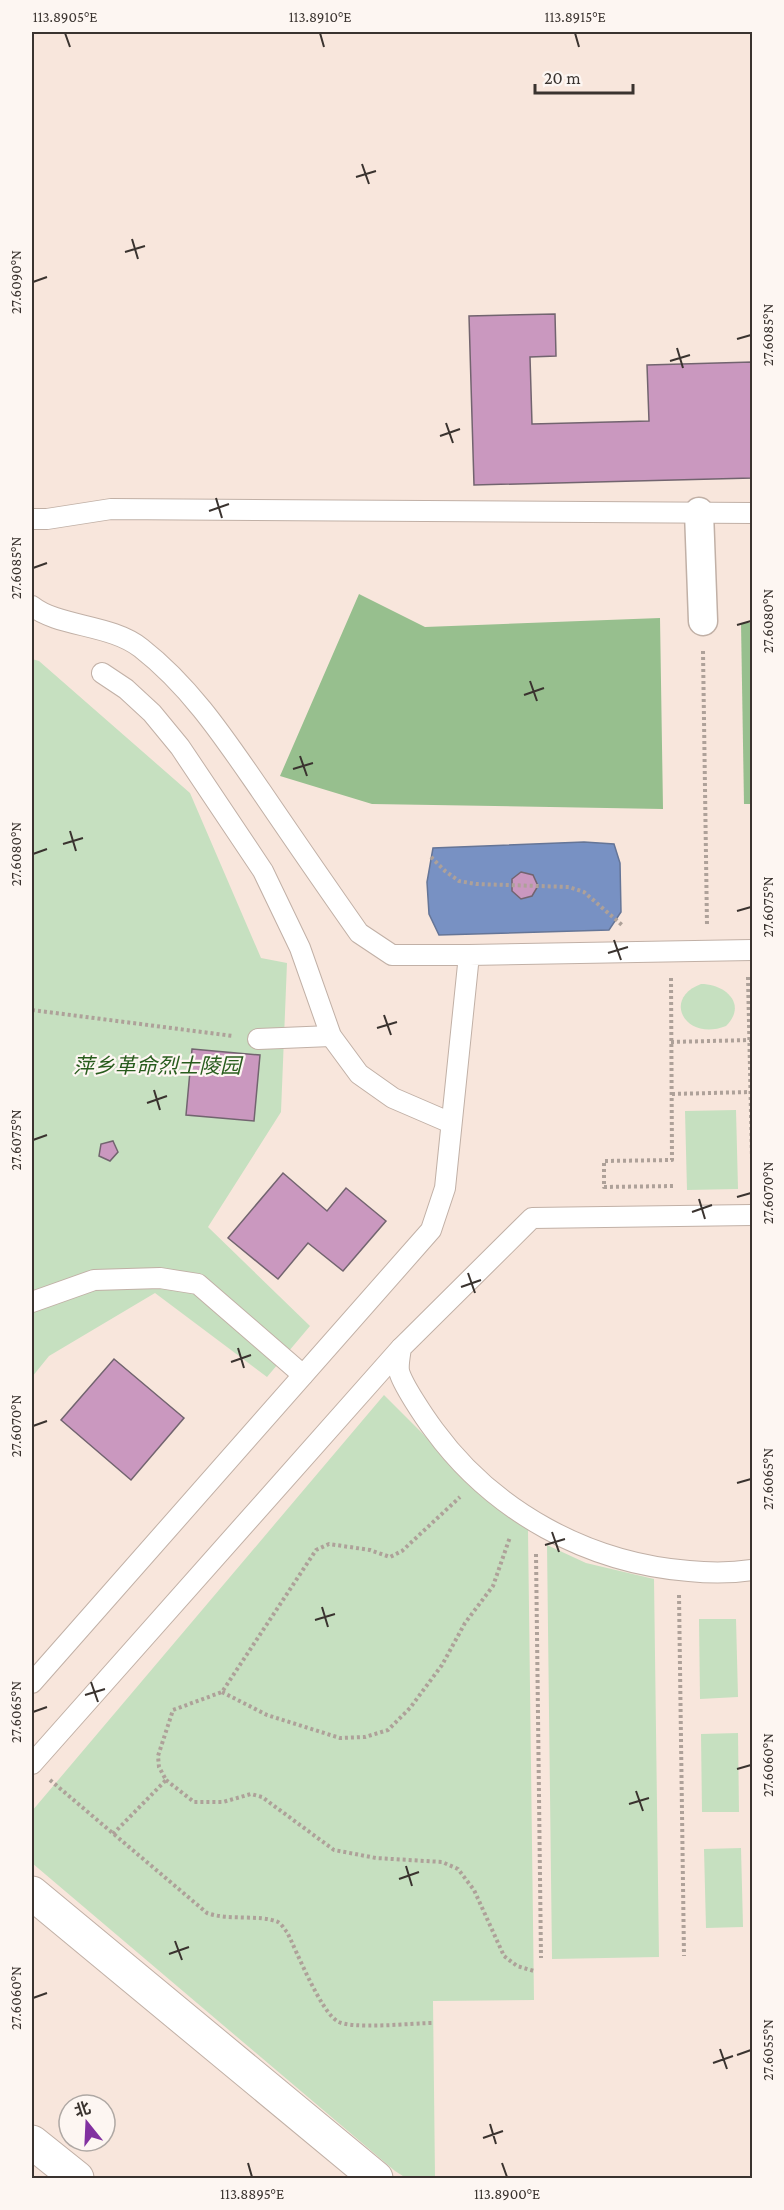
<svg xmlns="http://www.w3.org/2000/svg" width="784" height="2210" viewBox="0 0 784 2210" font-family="'Crimson Pro','Noto Sans SC',serif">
  <rect width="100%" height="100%" fill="#f8e6dc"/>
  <g fill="#c6e0c0">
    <polygon points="32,659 39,661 190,793 261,958 287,963 281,1112 208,1227 310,1326 267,1377 155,1293 49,1356 32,1377"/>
    <path d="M701 984C725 984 748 1004 726 1026 686 1042 661 999 701 984Z"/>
    <polygon points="736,1110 738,1189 687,1190 685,1111"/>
    <polygon points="384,1395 491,1502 528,1530 534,2000 433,2001 435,2177 437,2178 406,2178 395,2171 32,1863 32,1811"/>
    <polygon points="547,1545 586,1563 654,1579 659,1957 552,1959"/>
    <polygon points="699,1619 736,1619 738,1697 700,1699"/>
    <polygon points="738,1733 739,1812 702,1812 701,1734"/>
    <polygon points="741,1848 743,1927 706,1928 704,1849"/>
  </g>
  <g fill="#97bf8e">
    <polygon points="359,594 425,627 660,618 663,809 372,804 280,776"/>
    <polygon points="741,623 752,623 752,804 744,804"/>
  </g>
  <polygon fill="#7891c3" stroke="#657597" stroke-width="1.5" points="584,842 614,844 620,863 621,912 609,930 439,935 429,914 427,882 433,848"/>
  <g fill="#ca98bf" stroke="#72646f" stroke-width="1.5">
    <polygon points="555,314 556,356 530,357 532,424 649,421 647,365 752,362 752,478 474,485 469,316"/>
    <polygon points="521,872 533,875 538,886 532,896 521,899 512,891 512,879"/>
    <polygon points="192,1049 260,1055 254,1121 186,1115"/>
    <polygon points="113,1141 118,1152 110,1161 99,1156 101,1144"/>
    <polygon points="283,1173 327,1211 346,1188 386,1221 343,1271 308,1243 278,1279 228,1238"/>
    <polygon points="114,1359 184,1418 131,1480 61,1420"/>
  </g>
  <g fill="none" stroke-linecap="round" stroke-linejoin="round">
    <g stroke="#c1b0a6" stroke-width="22">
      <g id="service">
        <polyline points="32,519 47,519 111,509 752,513"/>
        <path d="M32 606C58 627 111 624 141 648 191 687 225 739 261 791 293 838 326 886 359 933L392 955H469"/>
        <polyline points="102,673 126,689 152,713 180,747 263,871 300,948 331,1036 359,1074 393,1098 451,1123"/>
        <polyline points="258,1039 331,1036"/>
        <path d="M752 1215 532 1218 401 1348C400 1355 398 1364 399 1371 402 1384 425 1418 434 1430 494 1512 588 1563 689 1571 709 1573 732 1573 752 1570"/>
        <polyline points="32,1302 94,1280 160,1278 198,1284 303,1375"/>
        <polyline points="32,1683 431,1230 445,1188 469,955 752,950"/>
        <polyline points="32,1764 401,1348"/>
      </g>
    </g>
    <g stroke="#c1b0a6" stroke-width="31">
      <polyline id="pedestrian" points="699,512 703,621"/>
    </g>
    <g stroke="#c1b0a6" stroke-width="35">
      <g id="minor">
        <polyline points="32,1893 376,2178"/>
        <polyline points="32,2142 77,2178"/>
      </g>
    </g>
    <g stroke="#aea199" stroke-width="4" stroke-dasharray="3 3" stroke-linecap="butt">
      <polyline points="703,651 707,925"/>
      <polyline points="431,857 445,871 459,881 476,884 569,887 584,892 622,925"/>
      <polyline points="748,977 752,1159"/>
      <polyline points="671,978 672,1160 604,1161 604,1187 673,1186 673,1189"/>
      <polyline points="32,1010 233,1036"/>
      <polyline points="671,1042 750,1040"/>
      <polyline points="672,1094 750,1092"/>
      <polyline points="536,1554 541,1958"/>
      <polyline points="679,1595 684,1956"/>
      <polyline points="222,1692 267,1715 340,1738 365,1737 388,1730 410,1708 442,1665 465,1623 493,1586 510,1537"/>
      <path d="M50 1780 207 1913C229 1921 259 1914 278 1922 282 1924 284 1929 287 1932 297 1952 320 2010 337 2021 350 2030 414 2023 433 2023"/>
      <polyline points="166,1780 194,1802 223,1802 251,1794 262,1797 334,1850 376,1858 442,1862 458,1869 474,1890 504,1956 517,1966 534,1971"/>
      <polyline points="113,1834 166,1780 159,1767 158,1756 173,1710 222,1692 316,1550 329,1544 370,1550 390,1557 402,1551 460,1497"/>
    </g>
    <use href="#service" stroke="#fff" stroke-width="20"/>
    <use href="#pedestrian" stroke="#fff" stroke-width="28"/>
    <use href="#minor" stroke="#fff" stroke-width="33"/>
  </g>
  <path fill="none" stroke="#3a332f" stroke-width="2" d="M65 33 70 47M320 33 324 47M575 33 579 47M362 164 369 184M356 177 376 171M132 239 138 259M125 252 145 246M33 282 47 277M737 339 751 335M677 348 683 368M670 361 690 355M446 423 453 443M440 436 460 429M216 498 222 518M209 511 229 504M33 568 47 563M737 625 751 621M530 681 537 701M524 695 544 688M300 756 307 776M293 769 313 763M70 831 76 851M63 844 83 838M33 854 47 849M737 911 751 907M614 940 621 960M608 953 628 947M384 1015 391 1035M377 1028 397 1022M154 1090 160 1110M147 1103 167 1096M33 1140 47 1135M737 1197 751 1193M699 1199 705 1219M692 1212 712 1205M468 1273 475 1293M461 1287 481 1280M238 1348 244 1368M231 1362 251 1355M33 1426 47 1421M737 1483 751 1479M552 1532 559 1552M545 1545 565 1539M322 1607 328 1627M315 1620 335 1614M91 1682 98 1702M85 1695 105 1689M33 1712 47 1707M737 1769 751 1765M636 1791 643 1811M629 1804 649 1798M406 1866 412 1886M399 1879 419 1872M175 1941 182 1960M169 1954 189 1947M33 1998 47 1993M720 2049 727 2069M737 2055 751 2050M713 2063 733 2056M490 2124 496 2144M483 2138 503 2131M248 2163 252 2177M502 2163 507 2177"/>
  <g text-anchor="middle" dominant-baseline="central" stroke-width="4.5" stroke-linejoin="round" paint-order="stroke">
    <g font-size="21" font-style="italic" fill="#285c1d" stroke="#fdf6f2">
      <text x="157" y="1066">萍乡革命烈士陵园</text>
    </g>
  </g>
  <rect width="784" height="2210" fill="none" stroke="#fdf6f2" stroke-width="66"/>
  <g transform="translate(87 2123) rotate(342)"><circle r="28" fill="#fdf6f2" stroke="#afa8a4" stroke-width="1.5"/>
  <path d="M0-4.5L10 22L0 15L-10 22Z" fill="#8231a0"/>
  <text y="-9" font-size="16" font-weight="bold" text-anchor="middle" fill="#3a332f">北</text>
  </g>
  <path d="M535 84v9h98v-9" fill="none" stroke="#3a332f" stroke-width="3"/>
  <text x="544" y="84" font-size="18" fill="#3a332f" stroke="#fdf6f2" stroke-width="4.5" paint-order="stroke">20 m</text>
  <rect x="33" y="33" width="718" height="2144" fill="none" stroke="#3a332f" stroke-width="2"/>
  <g font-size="15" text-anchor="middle" fill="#3a332f">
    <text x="65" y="22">113.8905°E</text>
    <text x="320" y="22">113.8910°E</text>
    <text x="575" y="22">113.8915°E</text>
    <text transform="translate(16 282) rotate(-90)" y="5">27.6090°N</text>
    <text transform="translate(768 335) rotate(-90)" y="5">27.6085°N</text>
    <text transform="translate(16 568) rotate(-90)" y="5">27.6085°N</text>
    <text transform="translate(768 621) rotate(-90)" y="5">27.6080°N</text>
    <text transform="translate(16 854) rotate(-90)" y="5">27.6080°N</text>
    <text transform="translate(768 907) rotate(-90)" y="5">27.6075°N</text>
    <text transform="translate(16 1140) rotate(-90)" y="5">27.6075°N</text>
    <text transform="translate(768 1193) rotate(-90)" y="5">27.6070°N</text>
    <text transform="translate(16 1426) rotate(-90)" y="5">27.6070°N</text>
    <text transform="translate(768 1479) rotate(-90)" y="5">27.6065°N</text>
    <text transform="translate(16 1712) rotate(-90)" y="5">27.6065°N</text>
    <text transform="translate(768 1765) rotate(-90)" y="5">27.6060°N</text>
    <text transform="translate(16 1998) rotate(-90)" y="5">27.6060°N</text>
    <text transform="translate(768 2050) rotate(-90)" y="5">27.6055°N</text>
    <text x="252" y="2199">113.8895°E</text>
    <text x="507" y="2199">113.8900°E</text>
  </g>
</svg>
